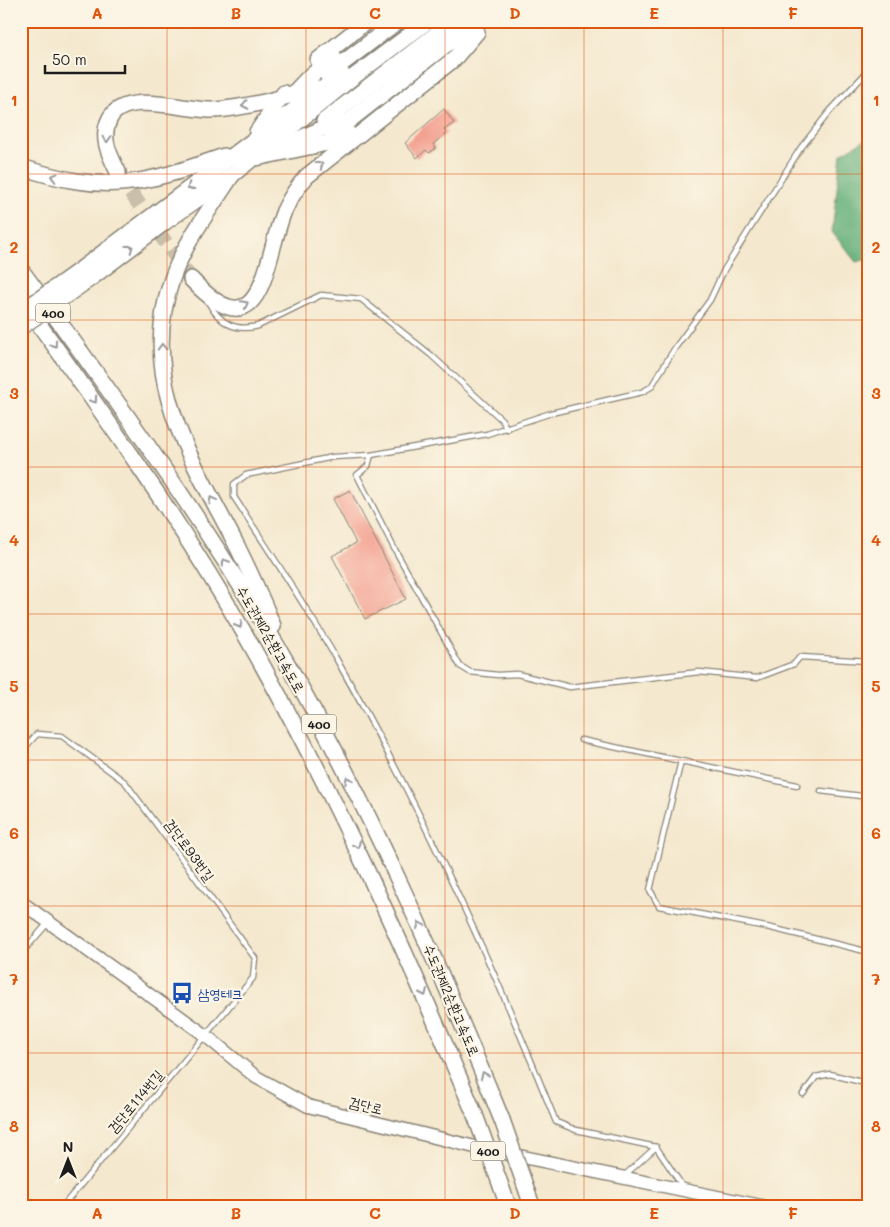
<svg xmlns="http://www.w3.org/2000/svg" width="890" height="1227" viewBox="0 0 890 1227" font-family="Mali,'Poor Story',sans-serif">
  <rect width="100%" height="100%" fill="#fcf5e5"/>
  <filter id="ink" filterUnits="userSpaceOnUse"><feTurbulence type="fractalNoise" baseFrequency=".02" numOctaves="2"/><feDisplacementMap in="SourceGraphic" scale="10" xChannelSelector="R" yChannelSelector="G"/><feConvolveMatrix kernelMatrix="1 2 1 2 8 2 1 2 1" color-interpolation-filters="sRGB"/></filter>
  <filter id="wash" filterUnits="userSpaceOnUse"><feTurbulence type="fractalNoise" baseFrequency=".0096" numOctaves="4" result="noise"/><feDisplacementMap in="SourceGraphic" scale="20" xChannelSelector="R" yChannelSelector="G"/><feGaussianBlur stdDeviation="1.12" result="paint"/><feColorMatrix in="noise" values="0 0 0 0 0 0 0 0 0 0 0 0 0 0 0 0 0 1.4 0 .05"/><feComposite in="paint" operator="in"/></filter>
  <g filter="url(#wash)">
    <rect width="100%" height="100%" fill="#f4e8ce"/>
    <polygon fill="#62ae78" stroke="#3f654a" points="869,137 869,259 856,262 832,232 841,154"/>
    <g id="blocks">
      <g fill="#f3a090">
        <polygon points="444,109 454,123 444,130 447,133 433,144 436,148 429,153 426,150 417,158 405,143"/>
        <polygon points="350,490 406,599 365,619 332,556 356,543 333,499"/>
      </g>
    </g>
  </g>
  <g filter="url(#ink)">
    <use href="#blocks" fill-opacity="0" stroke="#888275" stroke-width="1"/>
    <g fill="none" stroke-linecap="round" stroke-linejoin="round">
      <polyline stroke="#c9bfaa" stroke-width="15" stroke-dasharray="15 8" stroke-linecap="butt" points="118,174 191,279"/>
      <g stroke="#888275" stroke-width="7">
        <g id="lane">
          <path d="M208 302C220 323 234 332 258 326L321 295 361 299 431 355 502 420 507 429"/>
          <polyline points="371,455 368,466 357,475 394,548 460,666 470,672 498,675 517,674 570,687 699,672 757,678 794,664 800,657 869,661"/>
          <polyline points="581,740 681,761"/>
          <polyline points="21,752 37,734 62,736 125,782 255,958 253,978 63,1206"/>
          <polyline points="797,785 681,761 650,890 659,906 771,928 869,952"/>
          <polyline points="821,791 869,797"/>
          <polyline points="21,954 47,924"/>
          <polyline points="803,1094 816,1077 830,1074 869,1084"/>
          <path d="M656 1147 576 1130 556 1122C493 964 421 808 337 660 305 604 269 551 234 497V484L246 475 333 457 371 455 487 434 551 413 642 392 651 387 675 348 710 300 724 270 800 149 830 111 869 70"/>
          <polyline points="625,1175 656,1147 683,1187"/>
        </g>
      </g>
      <g stroke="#888275" stroke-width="15">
        <polyline id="secondary" points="21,902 205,1035 256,1077 308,1106 475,1147 761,1206"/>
      </g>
      <g stroke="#888275" stroke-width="18">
        <g id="highway">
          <polyline points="318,60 367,21"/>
          <polyline points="327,75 398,21"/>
          <polyline points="292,95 308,78 334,58"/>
          <polyline points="324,121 453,21"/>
          <polyline points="257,132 284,93"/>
          <polyline points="332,134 476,21"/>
          <polyline points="283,146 328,126 338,119"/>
          <polyline points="256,158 337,141 348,133"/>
          <path d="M21 167C107 195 142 185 224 156"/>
          <path d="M118 172C109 154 100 137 110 118 126 89 189 112 216 110 250 107 285 97 318 88"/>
          <path d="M232 175C211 208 185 241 172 279 137 382 193 460 237 546 250 572 262 599 273 626"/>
          <polyline points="84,267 342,74"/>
          <path d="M21 270C117 400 211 530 291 670 373 814 439 966 502 1120"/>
          <polyline points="91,278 165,222 232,175 352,78 428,21"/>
          <path d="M191 279C264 357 264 260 284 211 290 198 297 187 307 176L454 59 477 32"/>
          <path d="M21 299C100 409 179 519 246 636 334 791 406 951 475 1115"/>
          <polyline points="501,1186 508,1206"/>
          <polyline points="527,1191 532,1206"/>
        </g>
      </g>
      <use href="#lane" stroke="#fff" stroke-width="4.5"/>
      <use href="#secondary" stroke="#fff" stroke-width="12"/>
      <use href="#highway" stroke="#fff" stroke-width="15"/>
      <g stroke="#888275" stroke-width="18" stroke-linecap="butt">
        <g id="highway-bridge">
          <polyline points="21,312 84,267"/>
          <polyline points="21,327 91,278"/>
          <polyline points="475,1115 501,1186"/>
          <polyline points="502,1120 527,1191"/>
        </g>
      </g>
      <use href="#highway-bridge" stroke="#fff" stroke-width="15"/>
    </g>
    <defs><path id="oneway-chevron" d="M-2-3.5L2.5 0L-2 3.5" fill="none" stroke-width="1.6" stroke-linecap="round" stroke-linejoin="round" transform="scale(1.25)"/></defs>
    <g stroke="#999">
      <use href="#oneway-chevron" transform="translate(245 105) rotate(168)"/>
      <use href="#oneway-chevron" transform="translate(107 139) rotate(87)"/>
      <use href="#oneway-chevron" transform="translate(320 165) rotate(-38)"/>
      <use href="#oneway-chevron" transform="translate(54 177) rotate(-165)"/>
      <use href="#oneway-chevron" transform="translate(190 187) rotate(143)"/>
      <use href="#oneway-chevron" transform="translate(130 248) rotate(-37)"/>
      <use href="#oneway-chevron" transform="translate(245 304) rotate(-28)"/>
      <use href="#oneway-chevron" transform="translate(54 344) rotate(54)"/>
      <use href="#oneway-chevron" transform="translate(162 347) rotate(-92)"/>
      <use href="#oneway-chevron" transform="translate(94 400) rotate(55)"/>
      <use href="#oneway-chevron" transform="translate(212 500) rotate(-119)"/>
      <use href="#oneway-chevron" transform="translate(225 562) rotate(-122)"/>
      <use href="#oneway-chevron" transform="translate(239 625) rotate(60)"/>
      <use href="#oneway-chevron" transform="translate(348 780) rotate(-118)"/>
      <use href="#oneway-chevron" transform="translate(357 845) rotate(64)"/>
      <use href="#oneway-chevron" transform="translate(420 925) rotate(-115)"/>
      <use href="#oneway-chevron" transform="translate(424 993) rotate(66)"/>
      <use href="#oneway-chevron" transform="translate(484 1075) rotate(-112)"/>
    </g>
  </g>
  <path fill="none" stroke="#de560d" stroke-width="1" stroke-opacity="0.55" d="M167 21V1206M306 21V1206M445 21V1206M584 21V1206M723 21V1206M21 174H869M21 320H869M21 467H869M21 614H869M21 760H869M21 906H869M21 1053H869"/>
  <defs>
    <g id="bus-bare" transform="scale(1.725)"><path d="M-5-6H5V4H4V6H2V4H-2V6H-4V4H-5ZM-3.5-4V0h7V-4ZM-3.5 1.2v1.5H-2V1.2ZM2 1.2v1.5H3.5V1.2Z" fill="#1a4fb4" stroke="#fcf5e5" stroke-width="2.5" paint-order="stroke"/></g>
  </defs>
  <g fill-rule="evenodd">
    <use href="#bus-bare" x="182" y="993"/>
  </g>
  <g text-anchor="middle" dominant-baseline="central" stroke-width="4.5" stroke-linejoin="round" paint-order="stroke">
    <g fill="#fcf5e5" stroke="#5f5d58" stroke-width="1">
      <rect x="35.5" y="303.5" width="35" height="19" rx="4"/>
      <rect x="301.5" y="714.5" width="35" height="19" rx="4"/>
      <rect x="470.5" y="1141.5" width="35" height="19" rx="4"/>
    </g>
    <g font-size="12" font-weight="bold" fill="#1c1c1c">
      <text x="53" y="313">400</text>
      <text x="319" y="724">400</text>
      <text x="488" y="1151">400</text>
    </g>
    <g font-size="14" fill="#1c1c1c" stroke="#fcf5e5">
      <text transform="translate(271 639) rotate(60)">수도권제2순환고속도로</text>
      <text transform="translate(190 850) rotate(54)">검단로93번길</text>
      <text transform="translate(452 1000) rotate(67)">수도권제2순환고속도로</text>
      <text transform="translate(135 1101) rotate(-50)">검단로114번길</text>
      <text transform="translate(366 1105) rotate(14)">검단로</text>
    </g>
    <g font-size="14" fill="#164399" stroke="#fcf5e5" text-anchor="start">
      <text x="198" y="993">삼영테크</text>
    </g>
  </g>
  <rect width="890" height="1227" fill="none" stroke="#fcf5e5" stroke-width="55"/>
  <g transform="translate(68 1160)" stroke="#fcf5e5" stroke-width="4" paint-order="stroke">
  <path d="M0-4L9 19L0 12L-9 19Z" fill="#1c1c1c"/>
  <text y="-8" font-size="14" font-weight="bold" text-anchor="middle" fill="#1c1c1c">N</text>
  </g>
  <path d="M45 65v8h80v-8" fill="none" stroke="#1c1c1c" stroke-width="2.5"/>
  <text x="52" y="65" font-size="15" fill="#1c1c1c" stroke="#fcf5e5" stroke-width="4" paint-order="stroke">50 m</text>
  <rect x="28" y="28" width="834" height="1172" fill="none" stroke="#de560d" stroke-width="2"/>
  <g font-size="16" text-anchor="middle" font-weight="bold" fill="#de560d">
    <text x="97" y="19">A</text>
    <text x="236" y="19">B</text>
    <text x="375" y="19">C</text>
    <text x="515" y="19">D</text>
    <text x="654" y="19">E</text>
    <text x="793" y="19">F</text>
    <text x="14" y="106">1</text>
    <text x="876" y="106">1</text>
    <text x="14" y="253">2</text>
    <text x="876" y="253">2</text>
    <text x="14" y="399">3</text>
    <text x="876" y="399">3</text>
    <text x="14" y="546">4</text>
    <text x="876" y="546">4</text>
    <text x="14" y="692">5</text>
    <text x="876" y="692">5</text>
    <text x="14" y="839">6</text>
    <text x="876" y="839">6</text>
    <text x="14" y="985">7</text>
    <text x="876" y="985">7</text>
    <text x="14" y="1132">8</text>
    <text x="876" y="1132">8</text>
    <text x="97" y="1219">A</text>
    <text x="236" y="1219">B</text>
    <text x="375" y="1219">C</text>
    <text x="515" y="1219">D</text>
    <text x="654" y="1219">E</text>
    <text x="793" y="1219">F</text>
  </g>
</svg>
